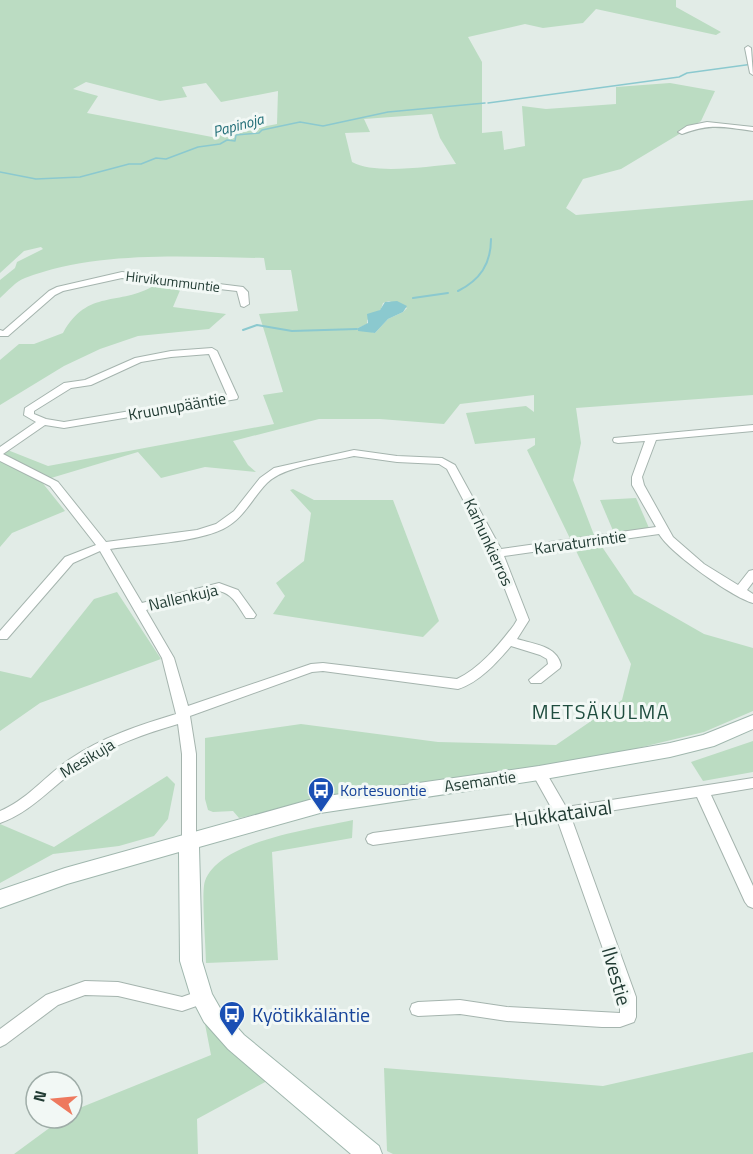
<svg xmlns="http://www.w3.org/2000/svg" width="753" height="1154" viewBox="0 0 753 1154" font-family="'Titillium Web',sans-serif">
  <rect width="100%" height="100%" fill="#e2ece7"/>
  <g fill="#bbdcc2" fill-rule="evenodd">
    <path d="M0 0H676V7L721 32 716 35 596 9 583 23 543 28 525 24 468 37 482 62V133L502 131 504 150 525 146 522 106 546 109 616 104V87L670 83 715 91 701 121 621 169 583 179 566 208 576 215 753 200V395L576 408 581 443 573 480 594 535 634 594 704 634 753 648V711L704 732 630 750 554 766 359 793 239 818 233 811 213 812 208 810 205 799V738L301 724 438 742 556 745 622 700 631 664 527 450 535 445V438L475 444 466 413 526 406 534 412V395L460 404 444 424 380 419H319L233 441 248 465 256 472 205 467 161 478 138 452 41 481 65 511 12 533 0 547V447L48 466 274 424 263 395 283 392 259 314 298 311 291 270H266L264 258C186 257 99 250 25 278 16 281 7 292 0 298V280L15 268 17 262 43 249 41 247 24 251 0 273ZM86 82 160 101 187 97 182 87 206 83 221 102 278 91 277 124 212 137 87 113 98 96 73 89ZM432 114 440 138 456 164C429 166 375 175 352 162L345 133 370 132 364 119ZM389 301 407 308 403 312 388 319 375 333 358 328 367 324V320L381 309 383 303Z"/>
    <path d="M155 285 181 288 173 307 226 314 209 329 138 336 100 349 64 366 0 405V360L19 344H34L63 333C88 288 119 307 155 285Z"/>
    <polygon points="293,489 314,500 393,500 439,621 423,637 273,614 285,596 276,583 304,561 311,513 290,490"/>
    <polygon points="636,498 649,528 614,533 600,500"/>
    <polygon points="117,592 161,659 40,703 0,731 0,671 31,678 94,599"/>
    <polygon points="753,741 753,772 703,781 691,762"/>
    <polygon points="167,776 175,784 168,819 154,836 119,846 53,854 0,883 0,824 54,847"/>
    <path d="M353 820 352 838 272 852 278 960 206 963C206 947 201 892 205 881 220 840 314 829 353 820Z"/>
    <polygon points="204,1019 267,1081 197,1119 198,1154 14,1154 63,1118 72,1118 72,1111 211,1055"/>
    <polygon points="753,1052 753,1154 393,1154 387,1151 384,1068 603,1086"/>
  </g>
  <polygon fill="#8bc9cf" points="397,301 407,306 403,312 388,319 375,333 358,331 358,328 368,323 367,314 380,310 385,302"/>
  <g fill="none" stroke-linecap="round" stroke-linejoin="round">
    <g stroke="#8bc9cf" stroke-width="1.5">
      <polyline points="488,103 679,77 687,73 753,64"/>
      <polyline points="0,172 36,179 80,177 129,164 141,164 156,158 166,159 198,147 220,144 227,140 235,141 236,135 259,133 262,130 300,122 323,126 388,112 485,103"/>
    </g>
    <g stroke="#8bc9cf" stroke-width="2">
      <path d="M458 291C480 280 491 264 491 239"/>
      <polyline points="413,298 448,293"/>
      <polyline points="243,330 257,325 292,331 357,329"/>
    </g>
    <g stroke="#a5b4ae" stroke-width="2">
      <g id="street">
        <polygon points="748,46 751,48 753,75 750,73 745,48"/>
        <path d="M707 122 753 127V131C722 127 712 123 682 134L678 132 687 126Z"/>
        <polygon points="122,272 243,287 248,292 249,304 244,307 241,306 237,291 122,278 63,291 55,295 8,336 0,336 0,330 3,331 49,291 57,287"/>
        <path d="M212 348 217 351 238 397 237 399 64 428 45 425 3 454 58 482 106 542 197 530 216 524 234 511 260 478 274 468 354 450 397 456 442 458 455 465 501 549 656 527 632 485V477L645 441 618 443 614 442 613 440 614 438 753 425V431L656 440 642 477 644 485 673 537 704 564 738 585 749 571 753 570V582L747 590 753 594V603C732 597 670 553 659 534L504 556 529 620 517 639C534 644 557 646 561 665L560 668 541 683H531L529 680 548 664 547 659 540 655 511 646C497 662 480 682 458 689L323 671 312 672 190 716 196 754V842L194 846 189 848 184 846 182 842V754L178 724C144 734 109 746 80 767 53 785 32 812 0 823V811C27 800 46 775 70 759 102 737 140 725 176 714L162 658 100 551 73 563 7 639H0V631L65 557 96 545 50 486 0 461V447L36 422 24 415 25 408 64 383 85 380 135 358 171 351ZM209 354 227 395 64 422 46 419 34 414V411L71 388 91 385 141 362 171 357ZM354 456 397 462 439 464 447 469 491 553 517 620 514 625C499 645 480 668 457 679L323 663 311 664 188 706 174 658 146 610 219 591C233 594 238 606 246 618H254L256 615 238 590 219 583 142 603 110 549C143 544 194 543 223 529 244 519 252 498 267 483 285 465 330 462 354 456Z"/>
        <polygon points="539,768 544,769 566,807 753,778 753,788 711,795 753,886 753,908 748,906 745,902 697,797 571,817 636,997 636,1017 634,1022 620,1027 602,1027 507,1021 460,1014 418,1016 412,1014 410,1009 412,1004 418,1002 460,1000 507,1007 620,1013 620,997 557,819 373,845 368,843 366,839 368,835 373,833 552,809 532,773 534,769"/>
        <polygon points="85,981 118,982 182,997 202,990 208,992 210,997 208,1002 182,1011 118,996 85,995 58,1005 6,1044 0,1047 0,1029 46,995"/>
      </g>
    </g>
    <g stroke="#a0b7ae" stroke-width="2">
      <polygon id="secondary" points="753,715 753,729 714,746 670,757 539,780 320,813 199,847 202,961 212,994 220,1008 244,1035 379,1146 382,1154 351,1154 228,1049 204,1022 191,997 180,961 179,852 67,884 0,908 0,890 65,868 320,797 539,766 670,743 703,735"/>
    </g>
    <use href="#street" fill="#fff" fill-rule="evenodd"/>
    <use href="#secondary" fill="#fff" fill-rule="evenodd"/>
  </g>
  <defs>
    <g id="bus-pin" transform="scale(1.35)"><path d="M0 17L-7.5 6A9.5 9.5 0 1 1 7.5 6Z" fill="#1a4fb4" stroke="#f2f8f5"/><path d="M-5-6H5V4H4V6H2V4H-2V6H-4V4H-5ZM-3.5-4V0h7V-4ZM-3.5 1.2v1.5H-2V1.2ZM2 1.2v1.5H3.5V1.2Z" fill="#fff"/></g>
  </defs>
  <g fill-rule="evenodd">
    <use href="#bus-pin" x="321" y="790"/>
    <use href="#bus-pin" x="232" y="1014"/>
  </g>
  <g text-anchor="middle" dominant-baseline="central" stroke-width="6" stroke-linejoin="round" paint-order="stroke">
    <g font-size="14" fill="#223c34" stroke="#f2f8f5">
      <text transform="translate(173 281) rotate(7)">Hirvikummuntie</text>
    </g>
    <g font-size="15" font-style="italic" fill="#1e6c76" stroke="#f2f8f5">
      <text transform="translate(238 125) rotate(-15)">Papinoja</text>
    </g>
    <g font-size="16" fill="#223c34" stroke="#f2f8f5">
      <text transform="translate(177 406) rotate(-10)">Kruunupääntie</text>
      <text transform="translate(489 542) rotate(65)">Karhunkierros</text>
      <text transform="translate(580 542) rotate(-8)">Karvaturrintie</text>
      <text transform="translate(183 597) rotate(-13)">Nallenkuja</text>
      <text transform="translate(87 758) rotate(-31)">Mesikuja</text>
      <text transform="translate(480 781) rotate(-8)">Asemantie</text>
    </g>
    <g font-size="16" fill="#164399" stroke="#f2f8f5" text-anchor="start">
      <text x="340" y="790">Kortesuontie</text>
    </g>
    <g font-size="20" letter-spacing="1.5" fill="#1f4d3f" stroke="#f2f8f5">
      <text x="601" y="711">METSÄKULMA</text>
    </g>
    <g font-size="20" fill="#223c34" stroke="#f2f8f5">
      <text transform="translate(563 813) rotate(-8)">Hukkataival</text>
      <text transform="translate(617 976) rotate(74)">Ilvestie</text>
    </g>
    <g font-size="20" fill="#164399" stroke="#f2f8f5" text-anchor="start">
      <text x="252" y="1014">Kyötikkäläntie</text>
    </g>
  </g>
  <g transform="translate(54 1100) rotate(285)"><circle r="28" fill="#f2f8f5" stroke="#9fada8" stroke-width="1.5"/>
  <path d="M0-4.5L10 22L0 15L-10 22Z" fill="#ee795e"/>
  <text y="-9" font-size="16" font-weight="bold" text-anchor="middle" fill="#223c34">N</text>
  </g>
</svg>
